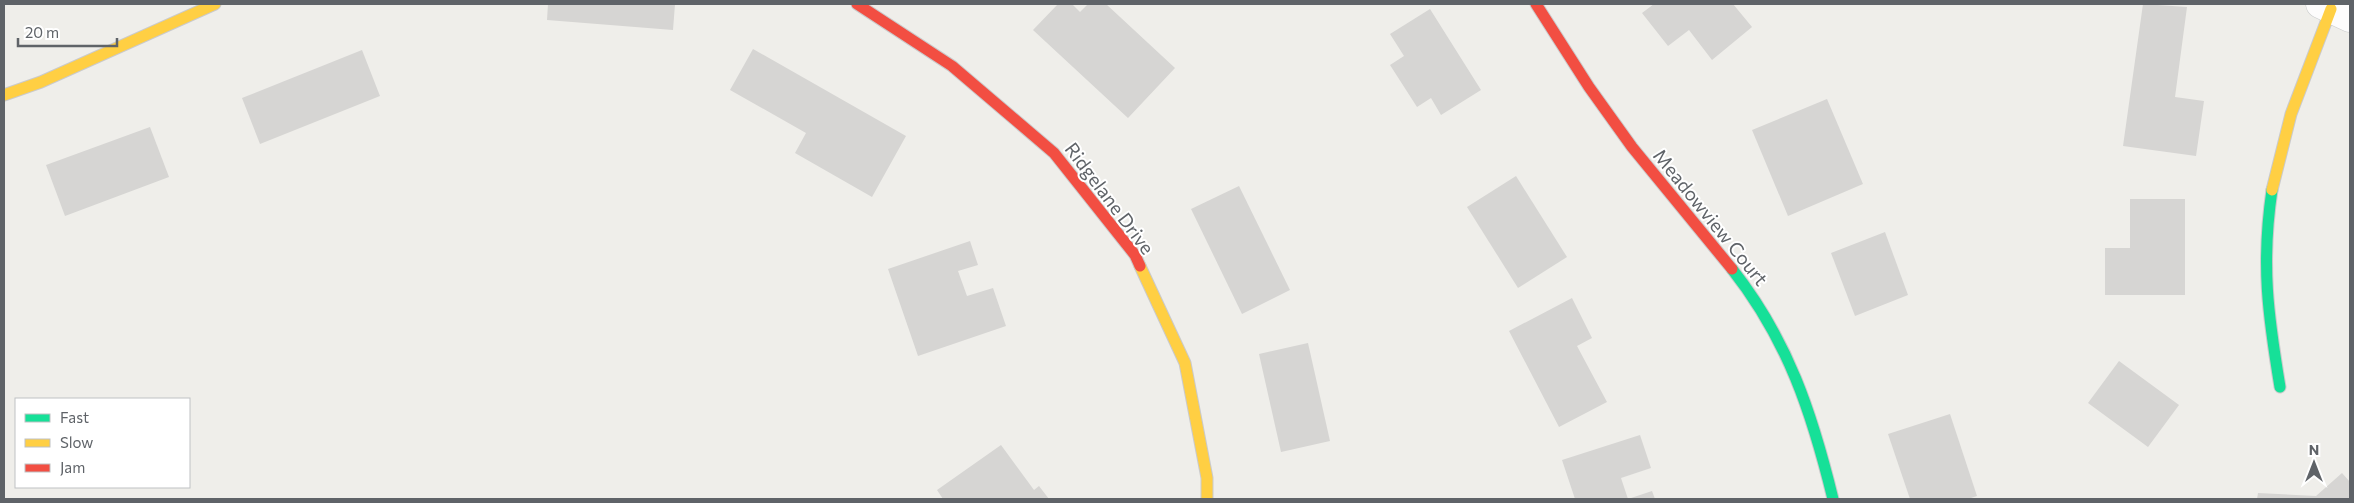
<svg xmlns="http://www.w3.org/2000/svg" width="2354" height="503" viewBox="0 0 2354 503" font-family="Commissioner,sans-serif">
  <rect width="100%" height="100%" fill="#efeeea"/>
  <g fill="#d6d5d3">
    <polygon points="548,4 675,4 673,30 547,20"/>
    <polygon points="1058,4 1072,4 1080,12 1088,4 1106,4 1175,68 1128,118 1033,30"/>
    <polygon points="1654,4 1733,4 1752,27 1712,60 1689,30 1668,46 1642,13"/>
    <polygon points="2143,4 2187,7 2175,97 2204,101 2196,156 2123,146"/>
    <polygon points="1430,9 1481,90 1441,115 1431,98 1417,107 1390,65 1404,56 1390,34"/>
    <polygon points="753,49 906,136 872,197 795,153 806,133 730,90"/>
    <polygon points="362,50 380,96 260,144 242,98"/>
    <polygon points="1827,99 1863,184 1788,216 1752,130"/>
    <polygon points="150,127 169,177 65,216 46,165"/>
    <polygon points="1516,176 1567,257 1518,288 1467,207"/>
    <polygon points="1239,186 1290,290 1242,314 1191,209"/>
    <polygon points="2130,199 2185,199 2185,295 2105,295 2105,248 2130,248"/>
    <polygon points="1885,232 1908,295 1855,316 1831,253"/>
    <polygon points="970,241 978,265 958,271 967,296 993,288 1006,326 918,356 888,269"/>
    <polygon points="1572,298 1592,338 1577,346 1607,402 1559,427 1509,331"/>
    <polygon points="1308,343 1330,441 1281,452 1259,354"/>
    <polygon points="2119,361 2179,405 2148,447 2088,403"/>
    <polygon points="1950,414 1977,496 1968,499 1910,499 1888,434"/>
    <polygon points="1640,435 1651,468 1621,478 1628,499 1652,491 1655,499 1575,499 1562,460"/>
    <polygon points="1001,445 1034,490 1039,486 1049,499 943,499 937,490"/>
    <polygon points="2342,473 2350,482 2350,499 2257,499 2258,493 2316,496"/>
  </g>
  <g fill="none" stroke-linecap="round" stroke-linejoin="round">
    <g stroke="#cbcccc" stroke-width="29">
      <polyline id="street" points="2320,4 2350,18"/>
    </g>
    <g stroke="#cacacb" stroke-width="13">
      <g id="fast">
        <path d="M2272 190C2261 264 2268 315 2280 387"/>
        <path d="M1732 269C1788 340 1812 413 1833 499"/>
      </g>
    </g>
    <g stroke="#cacacb" stroke-width="13">
      <g id="slow">
        <polyline points="4,95 41,82 215,4"/>
        <polyline points="2272,190 2291,114 2331,9"/>
        <polyline points="1140,266 1185,363 1207,478 1207,499"/>
      </g>
    </g>
    <g stroke="#cacacb" stroke-width="13">
      <g id="jam">
        <polyline points="857,4 952,66 1054,153 1135,255 1140,266"/>
        <polyline points="1536,4 1589,87 1632,147 1732,269"/>
      </g>
    </g>
    <use href="#street" stroke="#fdfcfc" stroke-width="28"/>
    <use href="#fast" stroke="#16e098" stroke-width="11"/>
    <use href="#slow" stroke="#ffcf43" stroke-width="11"/>
    <use href="#jam" stroke="#f24e42" stroke-width="11"/>
  </g>
  <g text-anchor="middle" dominant-baseline="central" stroke-width="4" stroke-linejoin="round" paint-order="stroke">
    <g font-size="19" fill="#5f6368" stroke="#fff">
      <text transform="translate(1110 198) rotate(53)">Ridgelane Drive</text>
      <text transform="translate(1711 217) rotate(51)">Meadowview Court</text>
    </g>
  </g>
  <rect width="2354" height="503" fill="none" stroke="#5f6368" stroke-width="10"/>
  <rect x="15" y="398" width="175" height="90" fill="#ffffff" stroke="#bfc1c3"/>
  <rect x="25" y="414" width="25" height="8" fill="#16e098" stroke="#bfc1c3"/>
  <text x="60" y="423" font-size="15" fill="#5f6368">Fast</text>
  <rect x="25" y="439" width="25" height="8" fill="#ffcf43" stroke="#bfc1c3"/>
  <text x="60" y="448" font-size="15" fill="#5f6368">Slow</text>
  <rect x="25" y="464" width="25" height="8" fill="#f24e42" stroke="#bfc1c3"/>
  <text x="60" y="473" font-size="15" fill="#5f6368">Jam</text>
  <g transform="translate(2314 463)" stroke="#ffffff" stroke-width="4" paint-order="stroke">
  <path d="M0-4L9 19L0 12L-9 19Z" fill="#5f6368"/>
  <text y="-8" font-size="14" font-weight="bold" text-anchor="middle" fill="#5f6368">N</text>
  </g>
  <path d="M18 38v8h99v-8" fill="none" stroke="#5f6368" stroke-width="2.5"/>
  <text x="25" y="38" font-size="15" fill="#5f6368" stroke="#ffffff" stroke-width="4" paint-order="stroke">20 m</text>
</svg>
